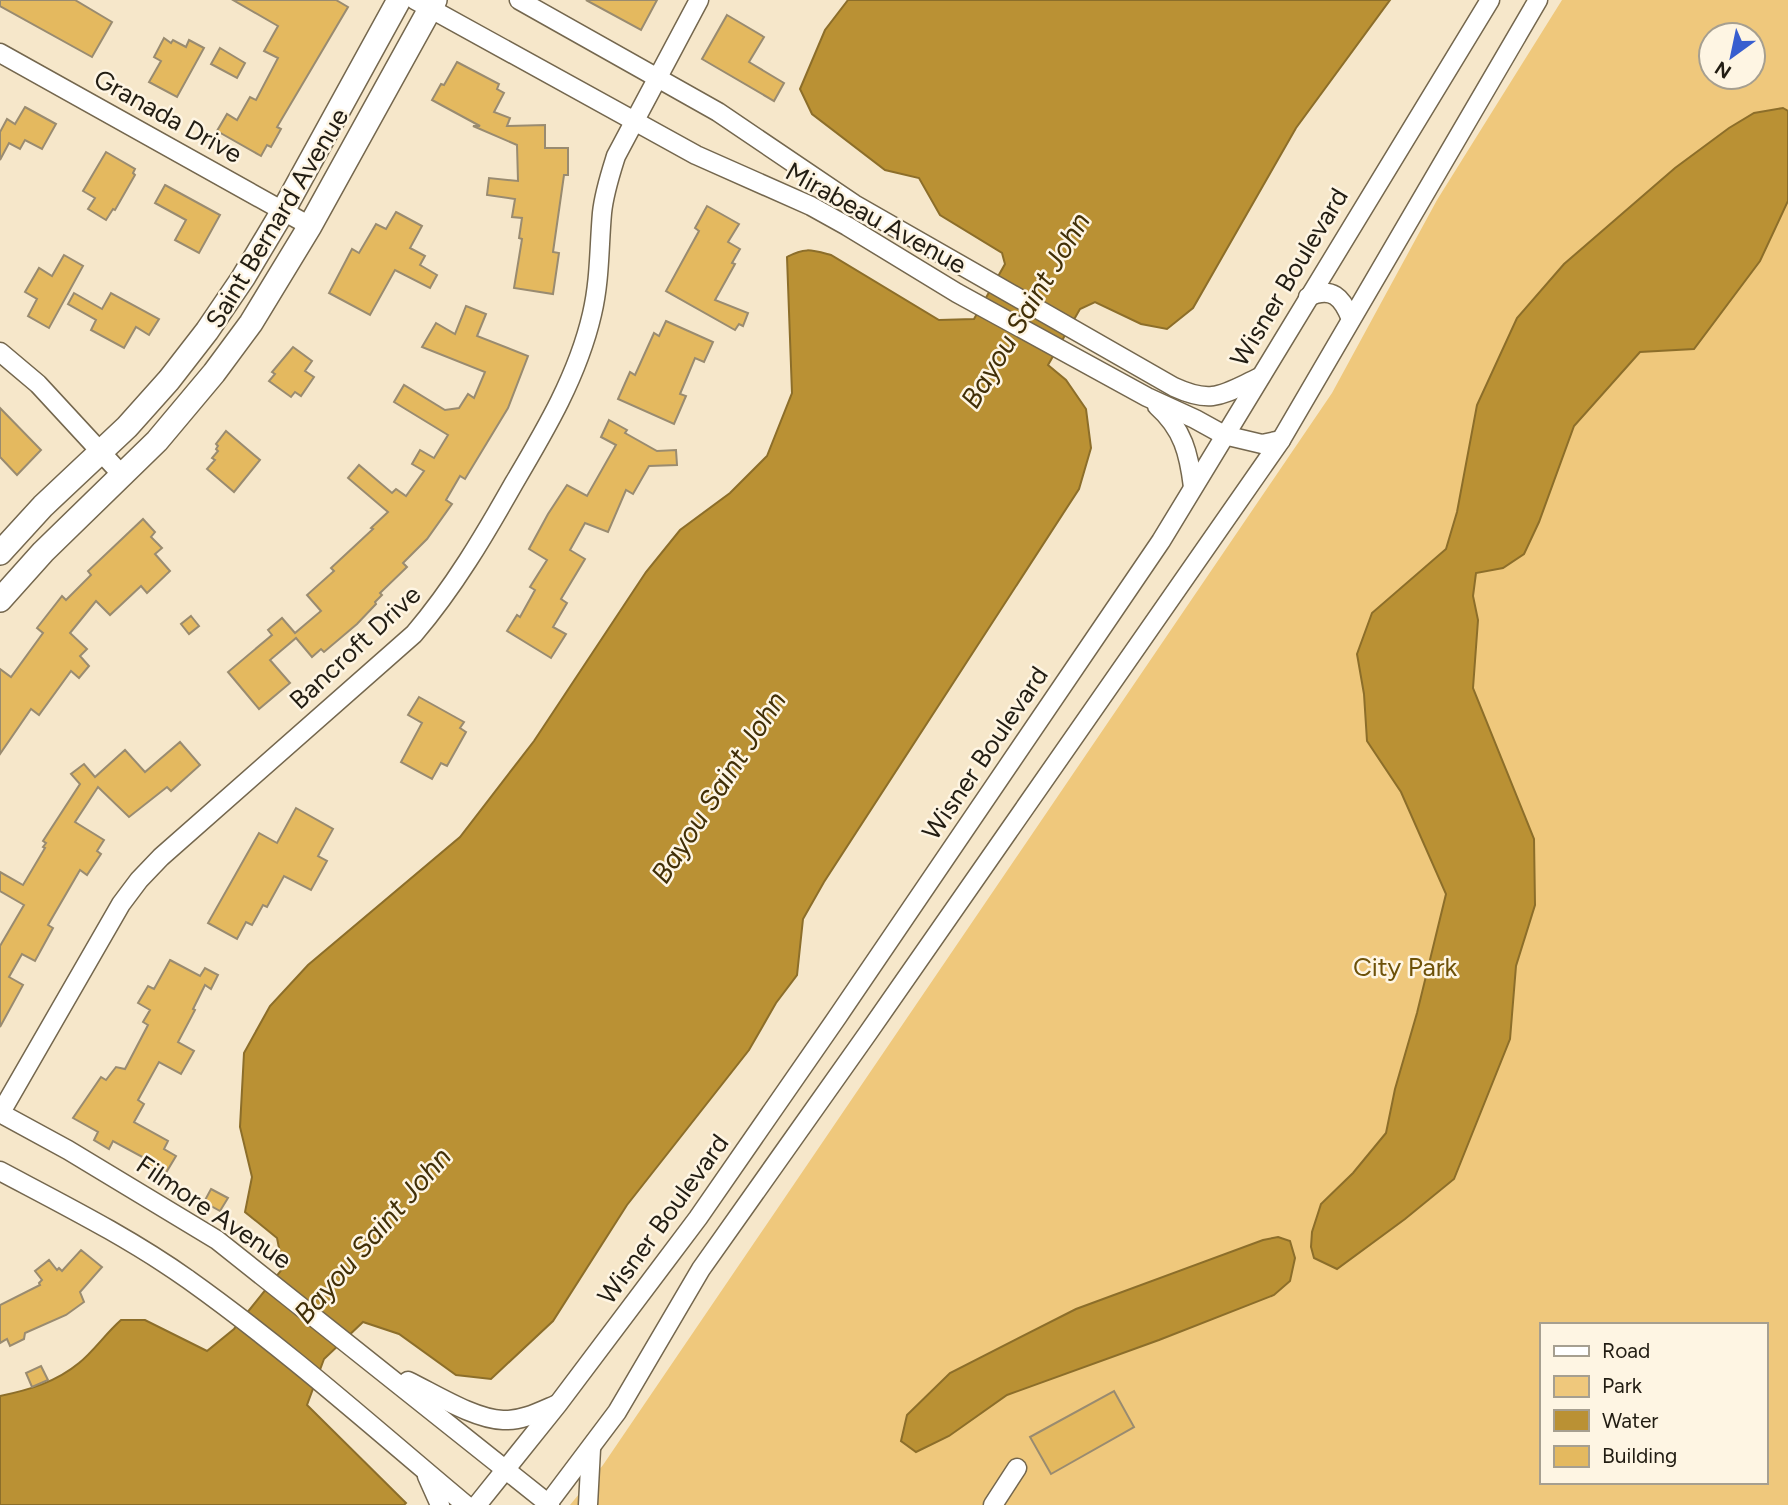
<svg xmlns="http://www.w3.org/2000/svg" width="1788" height="1505" viewBox="0 0 1788 1505" font-family="Figtree,sans-serif">
  <rect width="100%" height="100%" fill="#f6e7ca"/>
  <path fill="#efc87c" fill-rule="evenodd" d="M1562 0H1788V1505H570L603 1465 1332 393 1437 200ZM1711 35H1753V77H1711ZM1541 1325H1765V1482H1541Z"/>
  <g fill="#ba9134" stroke="#8c6e2a" stroke-width="2">
    <path d="M848 0H1390L1296 128 1193 308 1167 329 1141 324 1095 302 1080 309 1048 365 1066 380 1086 409 1091 448 1079 489 824 882 803 919 797 975 776 1003 749 1050 627 1205 553 1321 491 1379 456 1375 399 1334 363 1322 324 1359 307 1405 406 1503 404 1505H0V1396C29 1390 56 1382 79 1363 94 1351 106 1333 121 1320H145L207 1351 234 1329 283 1268 277 1238 245 1212 252 1177 240 1127 244 1053 270 1006 308 965 460 837 534 741 646 572 680 530 730 493 767 456 792 393 787 257C805 247 812 250 831 255L939 320 974 319 1005 264 1002 253 940 215 919 178 885 170 812 114 800 89 825 30Z"/>
    <polygon points="1783,108 1788,111 1788,201 1760,261 1694,349 1640,352 1574,426 1539,522 1524,554 1503,568 1476,573 1473,596 1478,620 1473,688 1534,839 1535,905 1516,966 1510,1039 1454,1179 1405,1219 1337,1269 1314,1258 1311,1247 1312,1232 1321,1204 1353,1173 1386,1133 1395,1089 1417,1013 1446,894 1401,792 1367,741 1364,694 1357,654 1372,613 1446,549 1457,512 1477,405 1517,318 1564,264 1675,168 1729,128 1754,113"/>
    <polygon points="1278,1237 1290,1241 1295,1258 1290,1281 1274,1295 1159,1340 1007,1395 949,1436 916,1452 901,1441 907,1415 950,1373 1076,1309 1263,1240"/>
  </g>
  <g fill="#e4b95f" stroke="#998b70" stroke-width="2">
    <polygon points="0,0 75,0 112,22 92,57 0,6"/>
    <polygon points="233,0 336,0 348,7 277,127 281,129 271,147 267,145 261,156 217,131 227,114 237,120 250,97 256,100 278,58 264,51 278,26"/>
    <polygon points="586,0 657,0 641,30"/>
    <polygon points="727,15 764,37 749,62 784,83 774,101 702,59"/>
    <polygon points="164,38 171,43 173,40 186,47 189,40 204,48 177,97 149,82 161,61 154,57"/>
    <polygon points="220,48 245,63 237,78 211,64"/>
    <polygon points="457,62 499,84 497,89 504,93 494,112 510,118 507,126 545,125 545,148 568,148 568,175 564,175 553,252 559,253 553,294 514,288 522,239 519,238 522,218 512,217 515,199 487,195 489,178 518,181 517,145 473,126 480,126 432,100 441,84 444,85"/>
    <polygon points="25,107 56,124 42,149 25,140 20,149 9,143 0,160 0,132 7,119 15,124"/>
    <polygon points="106,152 135,169 133,173 135,175 115,210 113,209 106,220 88,209 95,198 83,191"/>
    <polygon points="165,185 220,215 199,253 175,240 186,220 155,203"/>
    <polygon points="707,206 739,224 728,242 740,249 732,263 735,264 715,300 748,313 743,326 739,324 735,330 666,291 699,231 695,228"/>
    <polygon points="396,212 422,226 410,248 425,256 420,265 437,275 430,288 395,270 370,315 329,293 352,249 359,253 376,224 386,229"/>
    <polygon points="64,255 83,266 49,328 28,316 37,299 25,292 39,268 52,276"/>
    <polygon points="74,293 102,309 111,293 159,319 149,335 136,327 124,348 91,330 96,320 68,304"/>
    <polygon points="466,306 486,314 477,336 528,356 508,408 465,479 460,476 446,500 452,504 427,539 403,563 407,567 380,593 382,595 375,602 376,604 357,624 324,652 321,649 312,657 296,638 270,660 290,683 259,709 228,672 272,635 268,630 282,618 295,633 321,611 307,595 334,571 331,568 373,529 371,528 388,512 348,478 359,465 392,493 396,489 406,496 424,471 412,464 420,450 434,458 448,435 394,402 404,385 445,410 459,408 468,394 474,398 485,372 422,347 436,323 455,334"/>
    <polygon points="666,321 713,342 704,362 695,358 680,394 686,396 674,424 618,399 630,372 635,375 654,333 659,336"/>
    <polygon points="293,347 312,361 305,371 314,377 301,396 295,392 291,397 269,381 275,374 272,372"/>
    <polygon points="0,408 41,450 17,475 0,457"/>
    <polygon points="609,420 627,430 625,433 657,451 676,450 677,465 649,466 633,494 626,490 608,532 585,523 570,550 585,559 561,599 567,603 553,627 566,634 551,658 507,631 517,615 520,617 535,590 530,587 547,560 529,549 548,514 567,485 587,496 616,445 601,437"/>
    <polygon points="226,431 260,460 234,492 207,469 215,460 212,458 218,451 216,449 218,446 216,444"/>
    <polygon points="143,519 155,532 151,537 162,548 155,554 170,571 147,593 141,586 110,615 96,601 70,633 87,649 80,656 89,666 79,678 71,671 39,715 31,709 0,754 0,669 11,677 43,633 37,628 62,596 66,600 91,575 88,571"/>
    <polygon points="191,616 199,626 189,634 181,624"/>
    <polygon points="419,697 464,722 460,728 466,732 447,766 441,763 432,779 401,762 422,723 408,715"/>
    <polygon points="180,742 200,765 171,791 167,787 129,817 98,787 75,822 104,840 97,851 101,854 87,875 80,870 48,925 53,928 35,961 22,954 9,977 23,985 0,1027 0,946 24,905 0,891 0,872 23,885 45,848 43,847 46,843 43,841 80,784 71,774 84,764 95,777 125,750 145,772"/>
    <polygon points="296,808 333,829 318,856 327,861 311,890 284,876 267,907 263,905 252,925 246,922 237,939 208,923 259,833 277,843"/>
    <polygon points="170,960 200,976 205,968 218,975 211,989 205,985 193,1009 195,1010 178,1042 194,1051 181,1074 159,1062 138,1100 144,1104 134,1122 168,1141 164,1149 176,1156 164,1176 146,1165 148,1160 113,1141 109,1149 94,1140 98,1132 73,1118 101,1077 106,1080 116,1067 125,1069 148,1025 143,1022 150,1010 138,1003 148,986 154,989"/>
    <polygon points="211,1189 228,1198 220,1211 204,1202"/>
    <polygon points="81,1250 102,1267 80,1292 84,1302 66,1315 25,1333 24,1339 10,1346 7,1339 0,1343 0,1305 40,1285 39,1283 42,1280 35,1271 49,1260 57,1270 59,1268 62,1271"/>
    <polygon points="41,1366 48,1380 32,1387 26,1373"/>
    <polygon points="1114,1391 1134,1427 1051,1474 1030,1437"/>
  </g>
  <g fill="none" stroke-linecap="round" stroke-linejoin="round">
    <g stroke="#74674e" stroke-width="21">
      <g id="minor">
        <polyline points="415,0 696,155 811,206 847,226 957,293 1147,397 1195,419 1224,435 1262,444 1281,440"/>
        <path d="M519 0 718 112 854 204 1174 387C1213 405 1223 394 1260 377"/>
        <polyline points="0,53 310,226"/>
        <path d="M1308 297C1332 286 1342 297 1351 319"/>
        <polyline points="0,352 38,384 123,476"/>
        <path d="M1157 406C1183 429 1189 454 1193 487"/>
        <polyline points="0,1113 68,1150 217,1240 550,1505"/>
        <path d="M0 1114 121 904 139 880 161 857 414 634C454 587 484 536 514 483 546 429 578 375 592 314 600 280 599 247 602 213 604 193 610 175 616 156L699 0"/>
        <path d="M0 1171C64 1205 130 1238 189 1280 286 1349 375 1429 466 1505"/>
        <path d="M408 1381C435 1394 474 1419 503 1420 521 1421 539 1412 555 1405"/>
        <polyline points="427,1476 440,1505"/>
        <polyline points="477,1505 558,1404 698,1218 838,1016 1161,541 1490,0"/>
        <polyline points="547,1505 617,1412 701,1269 868,1033 1281,440 1538,0"/>
        <polyline points="588,1505 591,1449"/>
        <polyline points="993,1505 1017,1468"/>
      </g>
    </g>
    <g stroke="#74674e" stroke-width="26">
      <g id="major">
        <polyline points="0,553 43,506 127,427 169,380 207,331 243,278 283,211 399,0"/>
        <polyline points="0,600 43,552 157,441 214,373 251,323 310,226 435,0"/>
      </g>
    </g>
    <use href="#minor" stroke="#fff" stroke-width="18"/>
    <use href="#major" stroke="#fff" stroke-width="23"/>
  </g>
  <g text-anchor="middle" dominant-baseline="central" stroke-width="5" stroke-linejoin="round" paint-order="stroke">
    <g font-size="26" fill="#221d13" stroke="#fef5e3">
      <text transform="translate(168 116) rotate(29)">Granada Drive</text>
      <text transform="translate(277 218) rotate(-59)">Saint Bernard Avenue</text>
      <text transform="translate(876 218) rotate(29)">Mirabeau Avenue</text>
      <text transform="translate(1289 277) rotate(-59)">Wisner Boulevard</text>
      <text transform="translate(355 647) rotate(-43)">Bancroft Drive</text>
      <text transform="translate(985 753) rotate(-56)">Wisner Boulevard</text>
      <text transform="translate(214 1212) rotate(34)">Filmore Avenue</text>
      <text transform="translate(663 1219) rotate(-54)">Wisner Boulevard</text>
    </g>
    <g font-size="26" fill="#6d5108" stroke="#fef5e3">
      <text x="1405" y="967">City Park</text>
    </g>
    <g font-size="28" font-style="italic" fill="#412f07" stroke="#fef5e3">
      <text transform="translate(1025 310) rotate(-59)">Bayou Saint John</text>
      <text transform="translate(718 787) rotate(-57)">Bayou Saint John</text>
      <text transform="translate(372 1235) rotate(-49)">Bayou Saint John</text>
    </g>
  </g>
  <rect x="1540" y="1323" width="228" height="161" fill="#fef5e3" stroke="#a69f90" stroke-width="2"/>
  <rect x="1554" y="1346" width="35" height="10" fill="#ffffff" stroke="#a69f90" stroke-width="2"/>
  <text x="1602" y="1358" font-size="21" fill="#221d13">Road</text>
  <rect x="1554" y="1376" width="35" height="21" fill="#efc87c" stroke="#a69f90" stroke-width="2"/>
  <text x="1602" y="1393" font-size="21" fill="#221d13">Park</text>
  <rect x="1554" y="1410" width="35" height="21" fill="#ba9134" stroke="#a69f90" stroke-width="2"/>
  <text x="1602" y="1428" font-size="21" fill="#221d13">Water</text>
  <rect x="1554" y="1446" width="35" height="21" fill="#e4b95f" stroke="#a69f90" stroke-width="2"/>
  <text x="1602" y="1463" font-size="21" fill="#221d13">Building</text>
  <g transform="translate(1732 56) rotate(213)"><circle r="33" fill="#fef5e3" stroke="#a69f90" stroke-width="2"/>
  <path d="M0-5L12 26L0 18L-12 26Z" fill="#385ecf"/>
  <text y="-10" font-size="19" font-weight="bold" text-anchor="middle" fill="#221d13">N</text>
  </g>
</svg>
